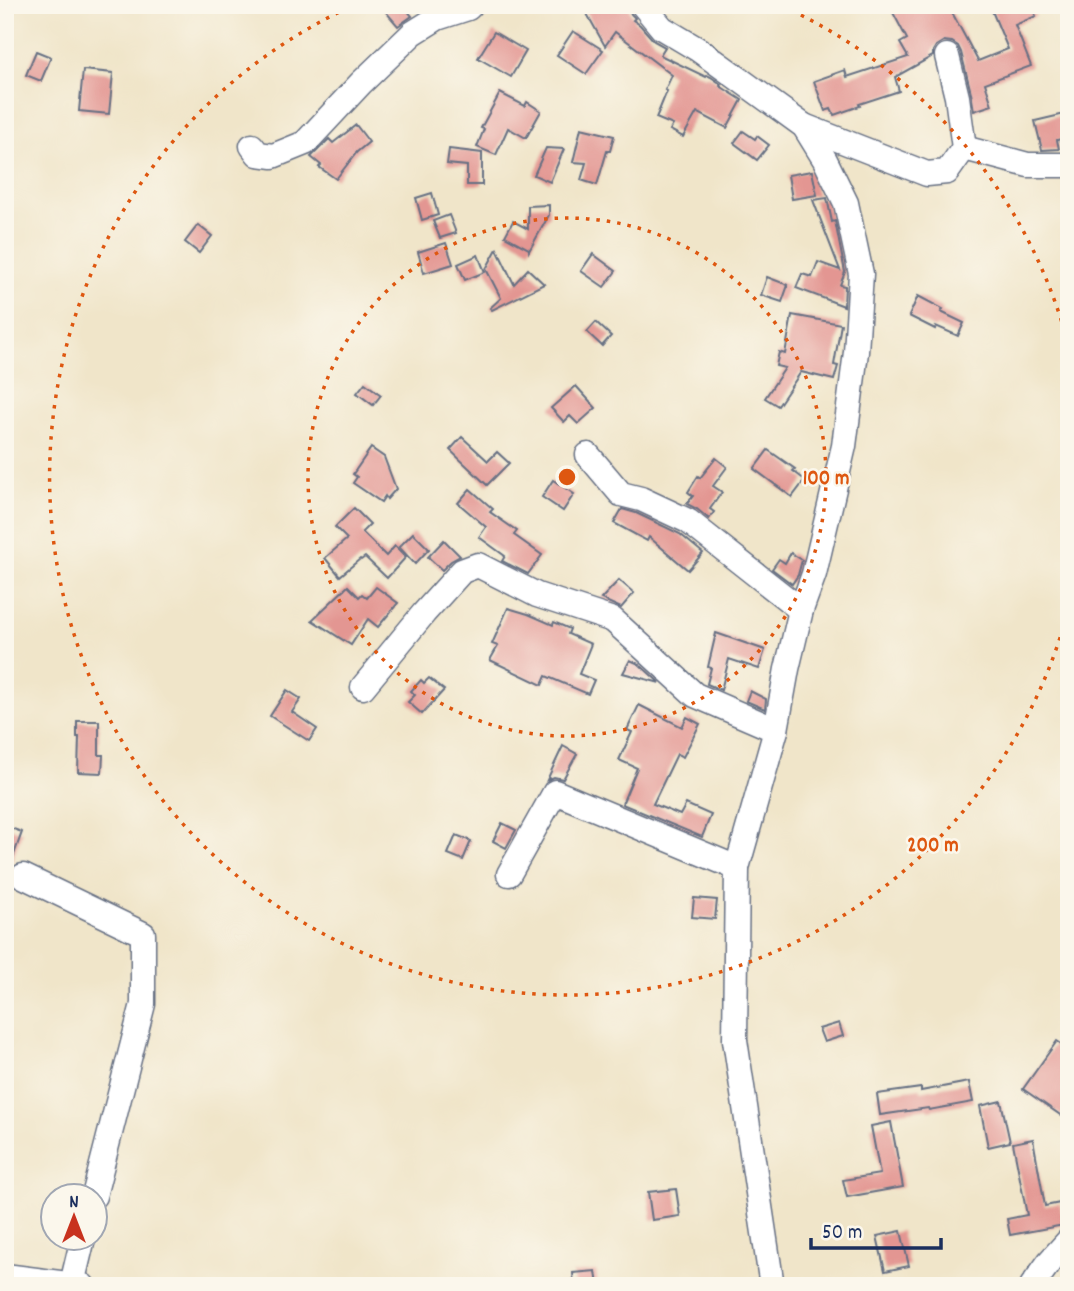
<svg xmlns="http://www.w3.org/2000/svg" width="1074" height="1291" font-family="Dekko,sans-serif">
  <rect width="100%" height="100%" fill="#fbf7ec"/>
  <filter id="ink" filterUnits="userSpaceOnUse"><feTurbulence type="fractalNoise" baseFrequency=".0143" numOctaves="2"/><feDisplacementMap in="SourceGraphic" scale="14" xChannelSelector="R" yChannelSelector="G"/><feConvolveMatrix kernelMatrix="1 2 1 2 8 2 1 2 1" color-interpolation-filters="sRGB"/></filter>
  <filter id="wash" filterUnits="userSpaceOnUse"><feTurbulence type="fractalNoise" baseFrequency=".00686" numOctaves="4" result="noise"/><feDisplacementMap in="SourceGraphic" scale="28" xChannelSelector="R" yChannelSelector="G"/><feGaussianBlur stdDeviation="1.57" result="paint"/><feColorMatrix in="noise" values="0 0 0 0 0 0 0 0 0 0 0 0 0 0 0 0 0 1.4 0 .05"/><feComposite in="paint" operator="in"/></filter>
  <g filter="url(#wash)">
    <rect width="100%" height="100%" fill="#f0e5c9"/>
    <g id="blocks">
      <g fill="#e39692">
        <path d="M380,5H403L412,16L398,26Z"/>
        <path d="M582,5H628L631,14L635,18L633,20L640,25L654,41L665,47L660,55L706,77L707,75L711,77L721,84L720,86L742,100L727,128L697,112L683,137L670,130L673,125L656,118L667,91L665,90L672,75L615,32L605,46Z"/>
        <path d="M889,5H948L978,61L1008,49L992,11L1006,5H1031L1036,16L1015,25L1031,66L985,83L992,105L974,111L971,93L961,52L958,46L952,42L944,41L936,46L933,51V56L895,77L899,91L859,104L860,106L834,115L831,109L825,111L814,81L845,70L847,77L908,57L900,43L907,39Z"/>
        <path d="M573,31L603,50L586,74L557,55Z"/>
        <path d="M494,32L526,51L511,77L478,58Z"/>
        <path d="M36,51L51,57L41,81L26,75Z"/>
        <path d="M83,70L113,73L109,114L79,111Z"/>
        <path d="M500,93L525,106L527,102L541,111L526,138L508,128L496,155L477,147L484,129L481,128Z"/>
        <path d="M1069,113V137L1057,140L1059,149L1042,150L1035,121Z"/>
        <path d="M356,125L369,142L357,152L336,179L319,167L321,165L311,157L329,139L333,143Z"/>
        <path d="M581,128L614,136L610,151H607L597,185L581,180L586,163L573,162Z"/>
        <path d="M743,131L755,139L757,136L769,145L757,160L734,143Z"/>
        <path d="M546,148L564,149L550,182L534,175Z"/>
        <path d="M449,149L482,153V185H467V166L447,164Z"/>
        <path d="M812,171L817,195L792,199L788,175Z"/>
        <path d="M432,193L438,215L422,220L416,198Z"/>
        <path d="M827,198L832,222L835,221L845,272L840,285L845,286L844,306L796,288L802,274L812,277L818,262L840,270L813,200Z"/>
        <path d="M549,205V215L529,251V249L505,236L513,221L528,229V206Z"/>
        <path d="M449,215L456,233L440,238L433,221Z"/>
        <path d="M198,225L212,236L199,253L185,242Z"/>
        <path d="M446,243L453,264L424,273L418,252Z"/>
        <path d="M497,249L514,284L528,269L544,284L492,310L490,308L501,298L486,269Z"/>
        <path d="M593,254L616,271L604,287L581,271Z"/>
        <path d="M478,255L485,272L465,280L458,264Z"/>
        <path d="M767,277L788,285L782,302L761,295Z"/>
        <path d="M918,296L943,309L941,312L964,323L958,336L936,326L935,329L909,316Z"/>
        <path d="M792,315L841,324L834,365L838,366L834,380L801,372L778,406L765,398L785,368L776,366L779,352L785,354Z"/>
        <path d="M596,322L611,336L602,346L587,332Z"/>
        <path d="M365,383L381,395L373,405L357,393Z"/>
        <path d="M576,386L596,408L578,424L570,416L564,422L551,408Z"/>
        <path d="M462,437L488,461L497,452L509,463L487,485L450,450Z"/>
        <path d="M371,448L384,457L396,489L387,499L385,496L381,502L353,483L357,477L353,474Z"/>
        <path d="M768,450L795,469L793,471L805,480L792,497L754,469Z"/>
        <path d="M716,458L727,467L713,486L722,492L710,509L714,512L709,519L697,509L687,504L693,496L688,492L698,476L700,478Z"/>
        <path d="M553,480L574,494L563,511L542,497Z"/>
        <path d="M470,489L493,509L490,512L517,531L514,535L542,555L528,574L502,561L505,556L479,537L486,527L458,503Z"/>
        <path d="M354,508L370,524L362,532L386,556L395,546L406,557L387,578L365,557L361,560L360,559L340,576L325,558L347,539L335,527Z"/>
        <path d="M622,509L636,513L680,534L703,553L688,570L649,537L647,541L614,523Z"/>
        <path d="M413,533L429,549L415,564L399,547Z"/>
        <path d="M444,540L460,556L451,561L442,570L428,557Z"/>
        <path d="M791,553L802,560L798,575L792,584L772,569L779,559L785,563Z"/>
        <path d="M619,580L634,593L621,608L601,599Z"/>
        <path d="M348,586L359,597L362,594L367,598L376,587L398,603L378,627L368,619L351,645L312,620Z"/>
        <path d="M508,608L528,614L553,625L554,622L570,629L568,634L591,644L579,674L594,680L588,694L546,676L542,685L490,660L498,646L492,644Z"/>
        <path d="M716,633L765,650L759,669L729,659L721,690L707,684L711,668L708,667Z"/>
        <path d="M630,660L639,664L660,683L623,673Z"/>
        <path d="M429,678L444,690L422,714L408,702L415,695L411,691L421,680L424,683Z"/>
        <path d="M287,690L301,699L292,712L317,729L309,741L270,716Z"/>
        <path d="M750,691L766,699L765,709L746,701Z"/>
        <path d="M639,705L682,727L687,717L700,724L683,757L677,754L653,804L680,815L686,804L711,815L702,837L622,804L637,768L619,760L632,732L627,730Z"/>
        <path d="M77,721H99V755H103L102,773L78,772L79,737H77Z"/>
        <path d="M563,746L577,754L563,779L554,777L547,780Z"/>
        <path d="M502,823L516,830L506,848L493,841Z"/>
        <path d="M5,826L22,832L7,874H5Z"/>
        <path d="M456,835L471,841L463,860L448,854Z"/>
        <path d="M694,898L717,900L715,919L692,917Z"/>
        <path d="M839,1023L843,1036L824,1042L819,1029Z"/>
        <path d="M1057,1041L1069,1049V1121L1023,1089Z"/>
        <path d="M969,1082L973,1102L929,1110L928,1108L880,1115L877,1094L921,1088V1091Z"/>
        <path d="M1001,1101L1010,1142L988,1147L980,1106Z"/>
        <path d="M891,1122L903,1187L847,1197L843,1180L880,1174L871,1126Z"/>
        <path d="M1033,1139L1045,1206L1060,1203L1064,1225L1010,1235L1007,1219L1027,1215L1013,1143Z"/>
        <path d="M676,1189L680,1216L652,1220L648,1192Z"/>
        <path d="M901,1231L909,1266L885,1271L877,1236Z"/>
        <path d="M596,1271L598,1286H574L573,1273Z"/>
      </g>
    </g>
  </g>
  <g filter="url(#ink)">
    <use href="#blocks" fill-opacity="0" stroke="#666f83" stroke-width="2"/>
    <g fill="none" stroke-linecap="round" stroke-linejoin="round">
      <defs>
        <g id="minor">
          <path d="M643,5L662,28L699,50L804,126L825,160L846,203L861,274L856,352L844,446L814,574L801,610L787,669L776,730L737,868L735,1040L772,1286"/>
          <path d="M804,126L927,174L947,172L964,148L957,97L947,56"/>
          <path d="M252,146L258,154L273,156L305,143L361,83L413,33L437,18L468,8L471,5"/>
          <path d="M964,148L1028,165H1069"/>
          <path d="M588,455L621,494L641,499L688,521L801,610"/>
          <path d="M363,687L424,613L462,571L478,565L537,595L613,620L695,695L776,730"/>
          <path d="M509,874L555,792L737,868"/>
          <path d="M23,876L143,934V1004L94,1196"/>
          <path d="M5,1276L83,1286"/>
          <path d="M72,1284L83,1238"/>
          <path d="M1032,1286L1050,1261L1069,1240"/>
        </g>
      </defs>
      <use href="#minor" stroke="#666f83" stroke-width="27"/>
      <use href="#minor" stroke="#fff" stroke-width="24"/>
    </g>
  </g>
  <g fill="none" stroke="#de5710" stroke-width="3.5" stroke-dasharray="3.5 7">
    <circle cx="567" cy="477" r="259"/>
    <path d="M1069 607A518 518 0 1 1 352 6M782 6A518 518 0 0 1 1069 347"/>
  </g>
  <circle cx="567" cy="477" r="10" fill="#de5710" stroke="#fbf7ec" stroke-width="3.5"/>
  <g font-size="21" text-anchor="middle" font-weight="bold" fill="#de5710" stroke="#fbf7ec" stroke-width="5" stroke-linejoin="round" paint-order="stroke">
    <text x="826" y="484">100 m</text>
    <text x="933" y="851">200 m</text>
  </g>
  <rect width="1074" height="1291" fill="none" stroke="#fbf7ec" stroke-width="28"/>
  <g transform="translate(74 1217)"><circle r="33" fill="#fbf7ec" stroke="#a1a7b3" stroke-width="2"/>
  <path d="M0-5L12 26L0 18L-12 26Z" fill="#c8321e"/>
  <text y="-10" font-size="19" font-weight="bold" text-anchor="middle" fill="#1b2f5e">N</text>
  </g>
  <path d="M811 1238v10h130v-10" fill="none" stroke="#1b2f5e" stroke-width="3.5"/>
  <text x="822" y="1238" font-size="21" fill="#1b2f5e" stroke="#fbf7ec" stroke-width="5" paint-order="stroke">50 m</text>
</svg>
